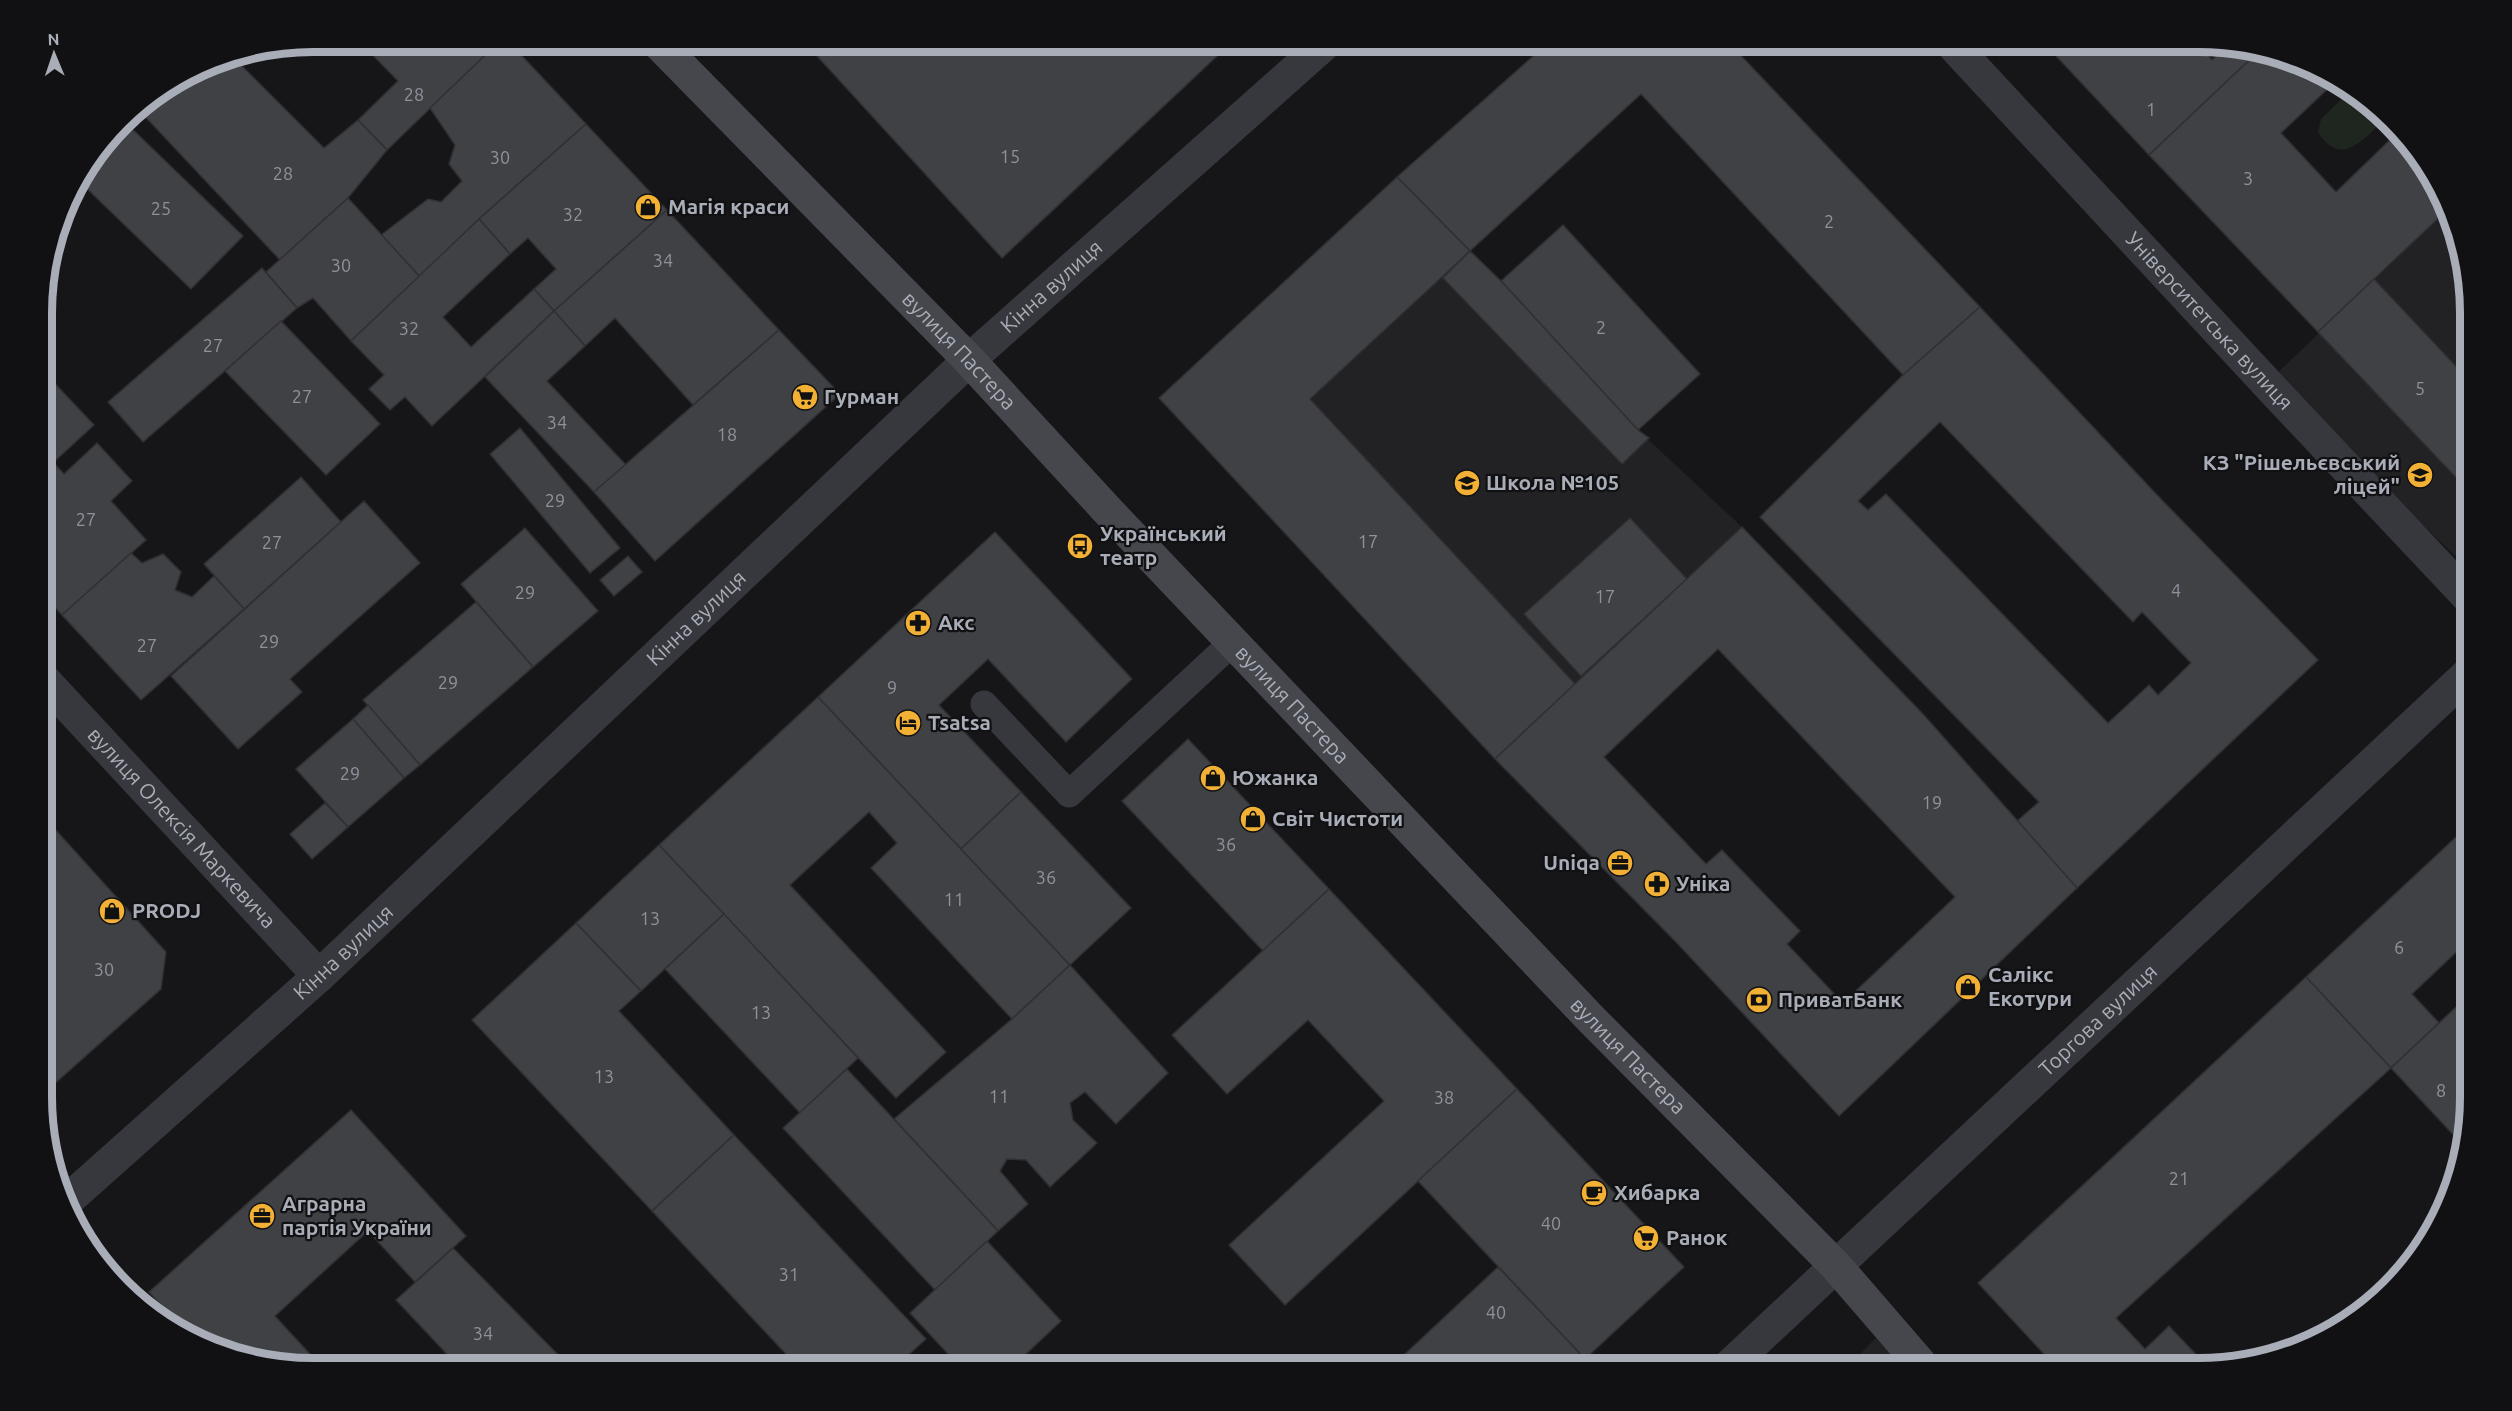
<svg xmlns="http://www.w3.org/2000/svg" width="2512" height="1411" font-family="Ubuntu,sans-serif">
  <rect width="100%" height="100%" fill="#161618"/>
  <g fill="#222225">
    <path d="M1397,177L1501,281L1638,430L1742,527L1495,759L1159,398Z"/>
    <path d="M2447,210L2456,227L2469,296V569L2270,380Z"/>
    <path d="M1876,1338L1905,1369H1845Z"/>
  </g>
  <path fill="#1e261f" d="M2349,92L2381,123C2361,142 2340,167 2318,132L2321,119Z"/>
  <g fill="#404145" stroke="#303034" stroke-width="1.5" fill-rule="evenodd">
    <path d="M360,42H499L387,150L358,120L398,81Z"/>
    <path d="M499,42H509L586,124L479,219L420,277L381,235L428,199L441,202L462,181L449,164L455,145L430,108Z"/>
    <path d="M805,42H834L818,57Z"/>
    <path d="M834,42H1232L1002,258L818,57Z"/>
    <path d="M1549,42H1728L1980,307L1903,375L1641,94L1470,251L1397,177Z"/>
    <path d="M2043,42H2196L2212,60L2227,46L2260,50L2149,155Z"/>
    <path d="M2260,50L2269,51L2336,81L2281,133L2336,192L2395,135L2424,163L2447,210L2318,332L2149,155Z"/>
    <path d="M234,58L324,148L358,120L387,150L348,198L280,260L137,108L210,63Z"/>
    <path d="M125,122L243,236L191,289L79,181Z"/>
    <path d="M586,124L667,210L554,311L534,289L556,269L528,238L510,254L479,219Z"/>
    <path d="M1397,177L1470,251L1310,399L1575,684L1495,759L1159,398Z"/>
    <path d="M348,198L420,277L351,341L313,298L297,308L266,272Z"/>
    <path d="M667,210L779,330L693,405L615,318L585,346L554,311Z"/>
    <path d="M479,219L510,254L443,317L471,347L534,289L554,311L432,426L405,397L390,410L369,389L384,375L351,341Z"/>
    <path d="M1563,225L1700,374L1638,430L1501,281Z"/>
    <path d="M1470,251L1501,281L1638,430L1649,438L1622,464L1443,278Z"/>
    <path d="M262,268L297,308L143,442L108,402Z"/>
    <path d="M2374,279L2465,376L2469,372V491L2318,332Z"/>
    <path d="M1980,307L2159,497L2318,660L2077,888L2016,822L2039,802L1760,517L1903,375ZM1940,422L2133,622L2142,612L2191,663L2158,695L2149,685L2108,723L1886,494L1868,510L1858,501Z"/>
    <path d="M554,311L585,346L547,381L626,465L594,492L485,377Z"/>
    <path d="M281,321L380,424L326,475L225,371Z"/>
    <path d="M779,330L840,394L655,561L594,492Z"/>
    <path d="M44,372L94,425L44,471Z"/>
    <path d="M520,428L620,548L590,573L490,454Z"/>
    <path d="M97,443L132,481L111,501L146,540L62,615L44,596V471L53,462L64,474Z"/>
    <path d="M301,477L341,522L244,609L204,564Z"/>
    <path d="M364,501L420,563L290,679L302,692L238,749L171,676Z"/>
    <path d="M1630,518L1687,579L1581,676L1524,614Z"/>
    <path d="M1742,527L1923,714L2077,888L1839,1116L1676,942L1495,759ZM1718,649L1955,897L1843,1003L1787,944L1800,931L1747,876L1722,850L1706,864L1604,757Z"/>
    <path d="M525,528L598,611L533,667L461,584Z"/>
    <path d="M995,532L1132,679L1066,742L988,659L939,705L1021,792L961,849L818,697Z"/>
    <path d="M131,553L142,563L163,554L181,572L175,590L192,597L214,576L244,609L141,700L62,615Z"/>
    <path d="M628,556L642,572L614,596L600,580Z"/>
    <path d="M476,602L533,667L420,765L363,700Z"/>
    <path d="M818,697L1070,965L1012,1019L871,868L897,843L869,812L790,885L946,1052L896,1098L659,845Z"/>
    <path d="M368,705L420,765L404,778L353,719Z"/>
    <path d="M353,719L404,778L348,827L296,769Z"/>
    <path d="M1188,739L1329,889L1263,951L1122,801Z"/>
    <path d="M1021,792L1131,908L1070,965L961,849Z"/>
    <path d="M325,803L348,827L312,859L290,834Z"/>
    <path d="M44,817L166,952L161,989L44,1093Z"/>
    <path d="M2469,825V943L2468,941L2412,994L2439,1023L2391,1068L2306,977Z"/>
    <path d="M659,845L724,914L641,991L576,923Z"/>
    <path d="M1329,889L1517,1089L1285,1305L1229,1245L1384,1101L1308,1020L1227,1094L1172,1035Z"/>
    <path d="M724,914L858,1058L800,1113L665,969Z"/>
    <path d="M576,923L641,991L619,1011L734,1135L652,1211L472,1020Z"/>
    <path d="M1070,965L1168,1073L1116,1124L1085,1092L1070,1103L1073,1120L1097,1143L1050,1187L1026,1160L1007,1159L1000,1171L1028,1204L998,1231L894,1119L1012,1019Z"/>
    <path d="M2306,977L2391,1068L2116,1318L2145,1349L2169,1326L2209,1368H2057L1978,1283Z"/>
    <path d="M2469,995V1115L2461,1143L2391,1068Z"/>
    <path d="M847,1069L998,1231L935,1290L783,1128Z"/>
    <path d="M1517,1089L1684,1267L1585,1359L1418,1181Z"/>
    <path d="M351,1110L466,1236L415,1282L368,1231L275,1316L319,1364L313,1369L244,1360L190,1338L149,1292Z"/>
    <path d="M734,1135L926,1339L893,1369H800L652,1211Z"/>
    <path d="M987,1241L1061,1321L1010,1369H962L910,1313Z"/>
    <path d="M453,1248L572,1369H461L396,1300Z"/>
    <path d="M1498,1267L1585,1359L1575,1369H1389Z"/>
  </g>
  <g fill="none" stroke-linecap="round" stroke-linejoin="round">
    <path stroke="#37383d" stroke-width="27" d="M984,704L1069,794L1232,643"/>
    <g stroke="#37383d" stroke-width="33">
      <path id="s1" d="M1950,42L2274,391L2469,598"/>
      <path id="s2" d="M44,680L319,976"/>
      <path id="s3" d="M69,1199L319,976L969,360L1327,42"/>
      <path id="s4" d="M1726,1369L2469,673"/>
    </g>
    <path stroke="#45474d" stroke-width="33" id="s5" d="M657,42L969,360L1108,511L1592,1020L1836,1266L1925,1369"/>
  </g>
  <defs>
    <symbol id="shop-disc" viewBox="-11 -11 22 22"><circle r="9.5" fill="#f2b134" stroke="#111113"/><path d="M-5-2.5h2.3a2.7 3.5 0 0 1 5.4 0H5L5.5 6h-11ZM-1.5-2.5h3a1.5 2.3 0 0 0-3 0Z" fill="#111"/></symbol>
    <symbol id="supermarket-disc" viewBox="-11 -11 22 22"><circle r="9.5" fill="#f2b134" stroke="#111113"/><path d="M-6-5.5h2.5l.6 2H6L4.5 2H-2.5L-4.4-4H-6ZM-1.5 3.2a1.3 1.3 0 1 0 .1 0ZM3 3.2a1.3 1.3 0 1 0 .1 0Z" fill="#111"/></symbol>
    <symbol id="school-disc" viewBox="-11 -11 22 22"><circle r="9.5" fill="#f2b134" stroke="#111113"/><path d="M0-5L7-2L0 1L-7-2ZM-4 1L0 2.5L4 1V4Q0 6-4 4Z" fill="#111"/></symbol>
    <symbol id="bus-disc" viewBox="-11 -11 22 22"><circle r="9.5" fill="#f2b134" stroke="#111113"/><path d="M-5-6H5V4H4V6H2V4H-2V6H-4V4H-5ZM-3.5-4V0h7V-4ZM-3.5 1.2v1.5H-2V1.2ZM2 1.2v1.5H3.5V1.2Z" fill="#111"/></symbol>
    <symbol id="pharmacy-disc" viewBox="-11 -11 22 22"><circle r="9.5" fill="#f2b134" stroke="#111113"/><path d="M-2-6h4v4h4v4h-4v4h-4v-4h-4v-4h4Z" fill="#111"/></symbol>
    <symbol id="hotel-disc" viewBox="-11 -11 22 22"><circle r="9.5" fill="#f2b134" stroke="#111113"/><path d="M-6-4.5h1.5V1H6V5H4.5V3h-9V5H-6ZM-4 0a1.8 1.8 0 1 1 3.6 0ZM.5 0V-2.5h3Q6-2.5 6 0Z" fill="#111"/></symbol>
    <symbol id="office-disc" viewBox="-11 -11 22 22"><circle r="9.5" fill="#f2b134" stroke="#111113"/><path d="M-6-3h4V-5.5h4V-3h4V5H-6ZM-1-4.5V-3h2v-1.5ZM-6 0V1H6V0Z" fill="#111"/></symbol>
    <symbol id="bank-disc" viewBox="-11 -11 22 22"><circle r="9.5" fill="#f2b134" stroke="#111113"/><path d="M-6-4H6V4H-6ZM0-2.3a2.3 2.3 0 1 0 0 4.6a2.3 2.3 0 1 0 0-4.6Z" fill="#111"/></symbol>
    <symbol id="cafe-disc" viewBox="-11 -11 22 22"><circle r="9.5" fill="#f2b134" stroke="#111113"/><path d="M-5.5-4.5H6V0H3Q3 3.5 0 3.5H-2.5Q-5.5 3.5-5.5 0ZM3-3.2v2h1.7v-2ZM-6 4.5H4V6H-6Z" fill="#111"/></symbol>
  </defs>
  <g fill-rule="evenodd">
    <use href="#shop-disc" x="633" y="192" width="30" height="30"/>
    <use href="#supermarket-disc" x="790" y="382" width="30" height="30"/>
    <use href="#school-disc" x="2405" y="460" width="30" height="30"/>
    <use href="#school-disc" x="1452" y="468" width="30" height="30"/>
    <use href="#bus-disc" x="1065" y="531" width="30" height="30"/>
    <use href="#pharmacy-disc" x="903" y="608" width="30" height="30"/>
    <use href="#hotel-disc" x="893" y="708" width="30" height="30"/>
    <use href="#shop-disc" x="1198" y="763" width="30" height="30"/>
    <use href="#shop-disc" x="1238" y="804" width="30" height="30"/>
    <use href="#office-disc" x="1605" y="848" width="30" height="30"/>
    <use href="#pharmacy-disc" x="1642" y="869" width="30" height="30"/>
    <use href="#shop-disc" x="97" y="896" width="30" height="30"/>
    <use href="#shop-disc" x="1953" y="972" width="30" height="30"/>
    <use href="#bank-disc" x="1744" y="985" width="30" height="30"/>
    <use href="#cafe-disc" x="1579" y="1178" width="30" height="30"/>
    <use href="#office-disc" x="247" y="1201" width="30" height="30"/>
    <use href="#supermarket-disc" x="1631" y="1223" width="30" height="30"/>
  </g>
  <g text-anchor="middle" stroke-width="4.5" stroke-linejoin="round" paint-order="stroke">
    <g font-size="18" fill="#8e929b">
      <text x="414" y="101">28</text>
      <text x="2151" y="116">1</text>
      <text x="1010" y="163">15</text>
      <text x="500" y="164">30</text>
      <text x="283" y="180">28</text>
      <text x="2248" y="185">3</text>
      <text x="161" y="215">25</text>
      <text x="573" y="221">32</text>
      <text x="1829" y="228">2</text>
      <text x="663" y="267">34</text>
      <text x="341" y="272">30</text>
      <text x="1601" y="334">2</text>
      <text x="409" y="335">32</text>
      <text x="213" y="352">27</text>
      <text x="2420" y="395">5</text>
      <text x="302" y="403">27</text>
      <text x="557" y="429">34</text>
      <text x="727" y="441">18</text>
      <text x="555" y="507">29</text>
      <text x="86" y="526">27</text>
      <text x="1368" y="548">17</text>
      <text x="272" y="549">27</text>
      <text x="2176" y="597">4</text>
      <text x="525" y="599">29</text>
      <text x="1605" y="603">17</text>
      <text x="269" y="648">29</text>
      <text x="147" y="652">27</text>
      <text x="448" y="689">29</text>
      <text x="892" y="694">9</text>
      <text x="350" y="780">29</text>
      <text x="1932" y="809">19</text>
      <text x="1226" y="851">36</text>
      <text x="1046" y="884">36</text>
      <text x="954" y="906">11</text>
      <text x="650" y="925">13</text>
      <text x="2399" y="954">6</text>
      <text x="104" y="976">30</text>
      <text x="761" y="1019">13</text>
      <text x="604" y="1083">13</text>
      <text x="2441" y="1097">8</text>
      <text x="999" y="1103">11</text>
      <text x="1444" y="1104">38</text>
      <text x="2179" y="1185">21</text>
      <text x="1551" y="1230">40</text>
      <text x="789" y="1281">31</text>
      <text x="1496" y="1319">40</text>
      <text x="483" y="1340">34</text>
    </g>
    <g font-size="21" font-weight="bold" fill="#a8adb8" stroke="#111113" text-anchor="start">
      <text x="668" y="214">Магія краси</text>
      <text x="824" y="404">Гурман</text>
      <text x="2400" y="470" text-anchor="end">КЗ "Рішельєвський<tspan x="2400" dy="24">ліцей"</tspan></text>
      <text x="1486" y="490">Школа №105</text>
      <text x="1100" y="541">Український<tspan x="1100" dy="24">театр</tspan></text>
      <text x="938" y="630">Акс</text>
      <text x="928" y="730">Tsatsa</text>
      <text x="1232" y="785">Южанка</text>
      <text x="1272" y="826">Світ Чистоти</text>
      <text x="1600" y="870" text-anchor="end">Uniqa</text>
      <text x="1676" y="891">Уніка</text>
      <text x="132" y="918">PRODJ</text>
      <text x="1988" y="982">Салікс<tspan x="1988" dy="24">Екотури</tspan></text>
      <text x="1778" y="1007">ПриватБанк</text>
      <text x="1614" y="1200">Хибарка</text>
      <text x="282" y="1211">Аграрна<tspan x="282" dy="24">партія України</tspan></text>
      <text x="1666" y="1245">Ранок</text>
    </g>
    <g font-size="21" fill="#a8adb8" stroke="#111113">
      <text dy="7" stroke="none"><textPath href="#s3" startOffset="1341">Кінна вулиця</textPath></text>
      <text dy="7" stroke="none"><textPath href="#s1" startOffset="381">Університетська вулиця</textPath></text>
      <text dy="7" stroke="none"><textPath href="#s5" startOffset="432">вулиця Пастера</textPath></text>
      <text dy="7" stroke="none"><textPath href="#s3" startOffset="855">Кінна вулиця</textPath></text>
      <text dy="7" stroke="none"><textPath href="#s5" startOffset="918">вулиця Пастера</textPath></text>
      <text dy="7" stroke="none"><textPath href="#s2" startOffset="202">вулиця Олексія Маркевича</textPath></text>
      <text dy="7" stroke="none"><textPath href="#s3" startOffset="369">Кінна вулиця</textPath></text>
      <text dy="7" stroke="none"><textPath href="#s4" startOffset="510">Торгова вулиця</textPath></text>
      <text dy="7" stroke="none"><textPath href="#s5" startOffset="1404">вулиця Пастера</textPath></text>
    </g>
  </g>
  <path d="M0 0H2512V1411H0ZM313 52H2199A261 261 0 0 1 2460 313V1097A261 261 0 0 1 2199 1358H313A261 261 0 0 1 52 1097V313A261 261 0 0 1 313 52Z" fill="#111113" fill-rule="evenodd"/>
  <path fill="none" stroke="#a8adb8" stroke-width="8" d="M313 52H2199A261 261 0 0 1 2460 313V1097A261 261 0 0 1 2199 1358H313A261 261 0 0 1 52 1097V313A261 261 0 0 1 313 52Z"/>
  <g transform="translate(54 54) rotate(358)" stroke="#111113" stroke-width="4.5" paint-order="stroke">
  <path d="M0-4.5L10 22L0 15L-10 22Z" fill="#a8adb8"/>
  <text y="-9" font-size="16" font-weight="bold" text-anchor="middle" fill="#a8adb8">N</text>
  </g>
</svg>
